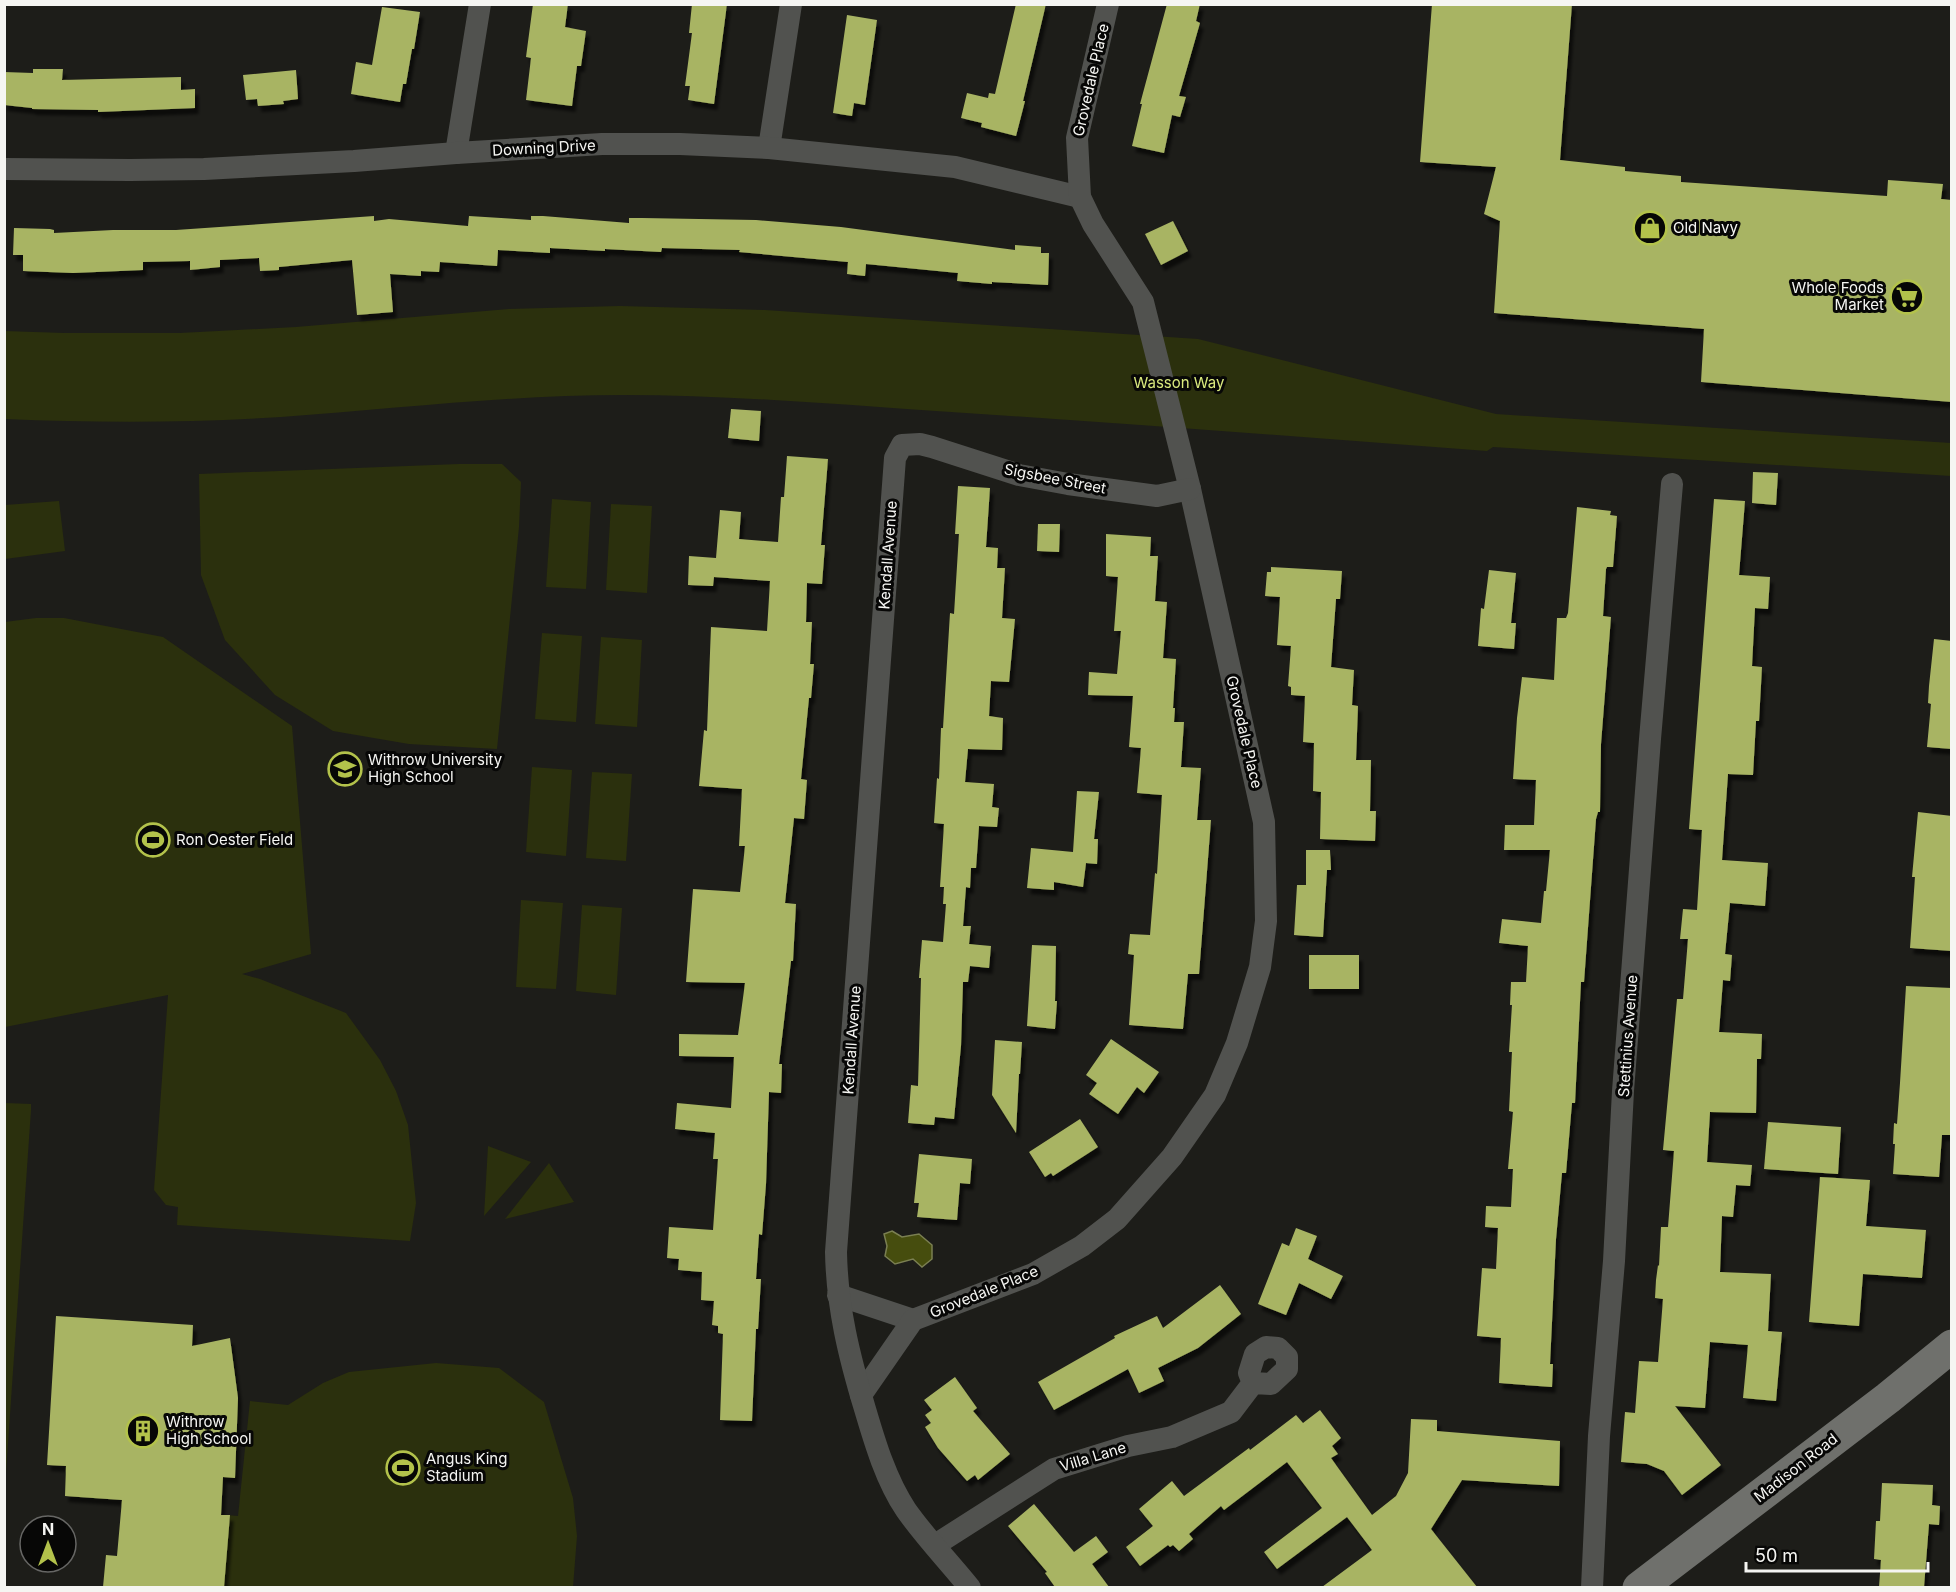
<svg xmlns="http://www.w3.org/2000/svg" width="1956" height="1592" font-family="Inter,sans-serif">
  <defs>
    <filter id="shadow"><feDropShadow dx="3.5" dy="6" stdDeviation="1.5" flood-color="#0009"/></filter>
  </defs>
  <rect width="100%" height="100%" fill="#1d1d19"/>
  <g fill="#2b300d">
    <path d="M620,306L765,310L1198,339L1496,414L1951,443V476L1493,447L1487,451C1304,437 1120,423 936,411C832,404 728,395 623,395C508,395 395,409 281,417C189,423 97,423 5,419L4,331L64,333H180L296,327L509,309Z"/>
    <path d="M459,464H502L521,482L519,527L497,749L409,744L333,731L275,695L225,640L201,575L199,474Z"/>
    <path d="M552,499L591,502L586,589L546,587Z"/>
    <path d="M59,501L65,551L5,559V505Z"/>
    <path d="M611,504L652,506L647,593L606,590Z"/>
    <path d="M36,618H64L163,637L292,726L311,954L242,974L260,979L346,1013L380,1060L396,1091L408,1125L416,1203L410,1241L177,1225L178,1207L166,1205L154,1190L168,995L5,1027V622Z"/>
    <path d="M542,633L582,636L576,722L535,719Z"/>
    <path d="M601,637L642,640L637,727L595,724Z"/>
    <path d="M532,767L572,770L566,856L526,852Z"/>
    <path d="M592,772L632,774L626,861L586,858Z"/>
    <path d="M521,900L563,903L556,989L516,987Z"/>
    <path d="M582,905L622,908L616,995L576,991Z"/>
    <path d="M5,1103L31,1104V1110L5,1487Z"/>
    <path d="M488,1146L531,1162L484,1216Z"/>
    <path d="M549,1163L574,1202L505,1219Z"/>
    <path d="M436,1363L499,1368L544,1402L573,1498L577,1536L573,1587L183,1588L189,1512L238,1516L250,1401L288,1405L323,1383L349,1372Z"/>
  </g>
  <path fill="#464d0e" stroke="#7a7f52" stroke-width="1.5" d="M892,1231L902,1237L919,1234L932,1245V1259L922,1267L913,1259L895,1264L885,1256L887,1246L884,1234Z"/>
  <g fill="#a8b464" filter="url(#shadow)">
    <path d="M533,4H568L565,27L586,31L581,66H577L572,106L526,100L531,58L526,57Z"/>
    <path d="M692,4H727L714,104L688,100L690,86H685L692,33H689Z"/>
    <path d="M1016,4H1046L1023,101H1025L1016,136L981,127L982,123L961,118L967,93L988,98L989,93L995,94Z"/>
    <path d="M1167,4H1200L1196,21L1200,23L1179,96L1186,97L1180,117L1172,115L1164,153L1132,146L1142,104H1140Z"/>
    <path d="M1432,4H1572L1560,160L1625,167V171L1681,176V182L1887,196L1888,180L1943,184L1941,199L1952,200V402L1701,382L1704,329L1494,313L1500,221L1484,214L1496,167L1420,162Z"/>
    <path d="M382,7L420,12L414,49H412L406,84H403L400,102L351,94L356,62L372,65Z"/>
    <path d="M847,15L877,20L865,105L854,103L852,116L833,113Z"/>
    <path d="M33,69H63L62,80L181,77V90L195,89V108L98,112V110L32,109V108L4,105V72L33,73Z"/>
    <path d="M296,70L298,99L283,101L284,104L258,106L257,99L246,100L243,75Z"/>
    <path d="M374,216V221L389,219L468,226L469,216L531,220V216H543L629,223V218H642L756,220L841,227L1015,250V245L1041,247V253H1049L1048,285L992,282V284L957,281L958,273L866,264L865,276L847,274L848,262L739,252L740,250L662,248L661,252L605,249V251L550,248V253L498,250L497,266L440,262L439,272L421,271V276L390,274L393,312L357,315L352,260L279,267V270L260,271L259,258L220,260V267L190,270V261L143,262V270L73,273L23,271V255H13L14,228L50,229L54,230V233L113,230H176Z"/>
    <path d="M1173,221L1188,251L1161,265L1145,234Z"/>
    <path d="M731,409L761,411L759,441L728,438Z"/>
    <path d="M787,456L828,459L821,545H825L822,584L807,583L806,622H812L810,664H814L811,698H809L801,779L807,780L804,819L794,818L785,903L796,904L793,961H791L779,1064H782L781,1093L769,1092L766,1184L762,1235L759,1234L756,1279H761L758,1329H756L752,1421L720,1420L723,1334L718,1333V1326L712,1325L714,1301L701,1300L702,1272L678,1270L679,1259L667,1258L669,1227L713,1230L718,1159H713L715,1133L675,1129L677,1103L731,1108L734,1057L679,1056V1034L738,1035L745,983L686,982L693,889L740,892L745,846H739L742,789L699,786L704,730L707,731L711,627L767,631L770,581L714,577L713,586L688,585L689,556L716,558L720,510L741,512L739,539L778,542L781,497H784Z"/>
    <path d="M1753,472L1778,473L1776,505L1752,503Z"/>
    <path d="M958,486L990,488L986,547L998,548L997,568H1005L1002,618L1015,619L1009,682L991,681L989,716L1003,718L1002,750L968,749L965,782L994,784L992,807L999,808L997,827L979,826L976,868H971L970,888L966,887L963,926H971L969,944L991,946L989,968L970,966L968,982H963L961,1046L954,1119L935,1117L934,1125L908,1123L911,1085L918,1086L921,978H919L922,940L943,942L946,904H943L944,887H940L944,824L934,823L937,778L939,779L941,728H943L950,613L954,614L959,534H955Z"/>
    <path d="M1714,499L1745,501L1739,575L1770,577L1768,609L1755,608L1752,666L1762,667L1759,721H1756L1753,775L1728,774L1722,860L1768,863L1765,906L1730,903L1725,954L1732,955L1730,981L1723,980L1719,1032L1762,1034L1761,1059H1757L1756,1113L1710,1112L1707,1162L1752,1165L1750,1186L1736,1185L1733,1217L1722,1216L1720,1272L1771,1274L1768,1331L1782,1332L1776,1401L1743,1398L1748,1345L1710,1342L1705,1408L1675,1406L1721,1465L1682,1495L1664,1471L1647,1464L1621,1462L1625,1412L1635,1413L1639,1361L1658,1362L1663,1299L1655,1298L1656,1280L1658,1265L1659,1266L1661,1227H1668L1674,1151L1663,1150L1677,999H1683L1688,939H1680L1683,909L1697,910L1702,830L1689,829Z"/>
    <path d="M1577,507L1611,511L1610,515L1617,516L1613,567H1607L1606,569L1603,616L1611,617L1601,744L1600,812H1598L1596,819L1584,982H1581L1575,1103H1572L1566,1173H1562L1556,1239L1550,1364H1553L1552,1387L1499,1383L1501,1338L1477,1336L1482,1268L1496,1269L1498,1228L1485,1227L1486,1206L1511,1207L1513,1169H1508L1513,1112L1509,1111L1512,1052H1509L1512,1005H1510L1511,982H1526L1528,946L1499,943L1502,919L1541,923L1544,891H1546L1550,850H1504L1505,825H1534L1536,780L1513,779L1517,718L1522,677L1554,680L1557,618H1566L1568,613Z"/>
    <path d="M1038,524H1060L1059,552L1037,551Z"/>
    <path d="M1106,534L1151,537L1150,556H1158L1155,601L1167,602L1163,658L1176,659L1173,708H1175L1174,722H1184L1181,767L1201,768L1197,820H1211L1199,974H1188L1183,1029L1129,1025L1134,955L1128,954L1130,934L1150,935L1155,873L1157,874L1162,795L1137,793L1141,748L1129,747L1133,696L1088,695L1089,672L1117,674L1121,631H1114L1118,577L1106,576Z"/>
    <path d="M1271,567L1342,571L1340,599H1336L1331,667L1354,670L1352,705L1358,706L1356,760H1371L1370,811H1376L1375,841L1320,839L1321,792L1313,791L1314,743L1303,742L1305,696L1291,695V687L1288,686L1291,646L1277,645L1280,597L1265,596L1267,572H1271Z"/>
    <path d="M1489,570L1516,573L1511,623H1516L1514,649L1478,646L1481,608L1484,609Z"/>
    <path d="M1934,639L1952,641V749L1927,747L1931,704L1928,703L1929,686Z"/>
    <path d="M1077,791L1099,792L1094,839H1098L1097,864L1086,863L1083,887L1054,882V890L1027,888L1031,848L1073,852Z"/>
    <path d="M1918,812L1952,816V951L1910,948L1915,877H1912Z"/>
    <path d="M1306,850H1330L1331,870H1327L1323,937L1294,935L1297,885H1306Z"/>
    <path d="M1032,945L1056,946L1055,1001H1057L1055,1029L1027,1026Z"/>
    <rect x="1309" y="955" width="50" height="34"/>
    <path d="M1906,986L1952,988V1135H1942L1939,1177L1893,1174L1895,1144H1893L1894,1123L1897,1124L1900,1083Z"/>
    <path d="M1111,1039L1159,1072L1144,1093L1137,1087L1118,1114L1089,1094L1097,1083L1086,1075Z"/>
    <path d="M995,1040L1022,1042L1020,1074H1019L1016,1133L992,1095Z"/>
    <path d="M1080,1119L1098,1147L1053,1176L1051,1173L1045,1177L1029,1152Z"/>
    <path d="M1768,1122L1841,1127L1838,1174L1764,1169Z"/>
    <path d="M919,1154L972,1159L970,1184L960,1183L957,1220L917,1217L919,1203H914Z"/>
    <path d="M1820,1177L1870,1180L1866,1226L1926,1230L1922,1278L1863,1274L1859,1326L1809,1322Z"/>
    <path d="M1296,1228L1317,1236L1308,1259L1343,1276L1331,1299L1299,1283L1286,1315L1258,1304L1282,1243L1289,1246Z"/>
    <path d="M1220,1285L1241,1314L1198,1348L1158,1368L1164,1381L1139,1393L1128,1369L1054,1410L1038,1382L1115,1338L1114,1336L1157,1316L1163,1328Z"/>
    <path d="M56,1316L193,1325L192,1346L230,1338L238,1398L235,1478L223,1477L221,1515H230L224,1587H103L106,1555L117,1556L122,1500L65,1496L66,1466L47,1465Z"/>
    <path d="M955,1377L977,1408L973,1411L1010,1454L978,1480L975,1475L967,1481L938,1448L925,1427L931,1423L925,1415L932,1410L924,1400Z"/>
    <path d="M1320,1410L1341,1438L1332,1446L1338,1454L1331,1458L1372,1515L1396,1496L1408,1473L1411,1419L1437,1420V1431L1560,1441L1559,1486L1462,1480L1431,1529L1477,1587H1322L1372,1550L1347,1517L1277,1569L1264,1552L1322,1508L1287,1462L1224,1510L1221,1506L1189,1534L1193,1539L1179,1551L1173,1545L1170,1547L1168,1545L1140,1566L1126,1547L1153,1526L1139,1509L1172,1481L1184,1496L1249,1448L1250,1450L1296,1415L1303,1423Z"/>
    <path d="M1882,1483L1933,1485L1932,1505L1940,1506L1939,1525L1929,1524L1924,1587H1879L1881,1560L1874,1559L1876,1521H1880Z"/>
    <path d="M1034,1504L1074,1552L1096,1536L1108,1552L1092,1564L1109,1587H1055L1045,1573L1047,1572L1008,1526Z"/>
  </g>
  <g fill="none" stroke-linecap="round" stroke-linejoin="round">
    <g stroke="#51524f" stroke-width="22">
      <path d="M769,148L791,4"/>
      <path d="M456,153L480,4"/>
      <path d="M4,169L130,170L204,169L354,161L456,153L602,144H680L769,148L955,167L1080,197"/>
      <path d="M838,1295L913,1320"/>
      <path d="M861,1395L913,1320L1033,1274L1082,1246L1117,1219L1172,1157L1215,1095L1237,1043L1260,967L1266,921L1264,822L1190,489L1143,302L1093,224L1080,197L1077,138L1108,4"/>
      <path d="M935,1545L1054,1469L1128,1446L1172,1437L1231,1412L1253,1383L1271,1384L1287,1369V1357L1278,1348L1266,1347L1255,1354L1249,1373L1253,1383"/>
      <path d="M970,1588C949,1562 925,1537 906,1510C886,1480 875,1443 865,1409C849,1356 837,1307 836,1252L895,458L902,445L920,444L932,447L1019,475L1068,484L1157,496L1190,489"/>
      <path d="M1592,1588L1599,1436L1614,1261L1623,1091L1650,739L1672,484"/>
    </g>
    <path stroke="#6f706c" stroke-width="33" d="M1639,1588L1888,1398L1952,1346"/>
  </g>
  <defs>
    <symbol id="shop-ring" viewBox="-11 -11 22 22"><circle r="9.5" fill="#070706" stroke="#b3c24b" stroke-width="1.5"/><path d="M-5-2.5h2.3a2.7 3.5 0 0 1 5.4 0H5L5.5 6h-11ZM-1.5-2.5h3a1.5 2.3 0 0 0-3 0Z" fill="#b3c24b"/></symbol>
    <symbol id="supermarket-ring" viewBox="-11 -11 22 22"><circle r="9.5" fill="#070706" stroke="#b3c24b" stroke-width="1.5"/><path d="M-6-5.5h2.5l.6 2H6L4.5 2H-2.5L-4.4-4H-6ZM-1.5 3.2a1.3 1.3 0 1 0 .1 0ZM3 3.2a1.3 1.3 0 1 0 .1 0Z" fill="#b3c24b"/></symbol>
    <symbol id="school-ring" viewBox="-11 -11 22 22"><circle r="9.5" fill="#070706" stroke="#b3c24b" stroke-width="1.5"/><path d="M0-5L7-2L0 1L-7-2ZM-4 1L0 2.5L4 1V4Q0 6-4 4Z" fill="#b3c24b"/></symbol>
    <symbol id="stadium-ring" viewBox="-11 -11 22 22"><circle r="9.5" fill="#070706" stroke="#b3c24b" stroke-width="1.5"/><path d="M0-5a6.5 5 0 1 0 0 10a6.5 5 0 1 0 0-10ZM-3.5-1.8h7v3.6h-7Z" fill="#b3c24b"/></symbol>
    <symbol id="building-ring" viewBox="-11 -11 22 22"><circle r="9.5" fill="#070706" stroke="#b3c24b" stroke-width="1.5"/><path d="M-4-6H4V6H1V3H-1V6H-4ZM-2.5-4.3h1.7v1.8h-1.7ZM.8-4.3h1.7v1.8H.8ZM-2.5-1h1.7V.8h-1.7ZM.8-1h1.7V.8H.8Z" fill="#b3c24b"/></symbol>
  </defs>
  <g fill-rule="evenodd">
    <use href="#shop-ring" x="1631" y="209" width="38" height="38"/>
    <use href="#supermarket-ring" x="1888" y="278" width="38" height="38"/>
    <use href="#school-ring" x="326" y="750" width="38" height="38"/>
    <use href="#stadium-ring" x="134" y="821" width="38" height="38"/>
    <use href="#building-ring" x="124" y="1412" width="38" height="38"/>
    <use href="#stadium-ring" x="384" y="1449" width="38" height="38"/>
  </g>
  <g text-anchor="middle" stroke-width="6" stroke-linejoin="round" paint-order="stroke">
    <g font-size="15" fill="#f5f5f2" stroke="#070706">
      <text transform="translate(1091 80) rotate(-77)" y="5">Grovedale Place</text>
      <text transform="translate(544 148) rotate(-3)" y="5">Downing Drive</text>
      <text transform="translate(1055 479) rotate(11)" y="5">Sigsbee Street</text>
      <text transform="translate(888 555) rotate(-86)" y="5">Kendall Avenue</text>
      <text transform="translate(1244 732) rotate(77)" y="5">Grovedale Place</text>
      <text transform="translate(1628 1036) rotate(-86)" y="5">Stettinius Avenue</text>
      <text transform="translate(852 1040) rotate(-86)" y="5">Kendall Avenue</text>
      <text transform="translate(984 1292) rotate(-22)" y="5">Grovedale Place</text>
      <text transform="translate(1093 1457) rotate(-17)" y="5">Villa Lane</text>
      <text transform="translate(1796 1468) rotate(-38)" y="5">Madison Road</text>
    </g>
    <g font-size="15" fill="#f5f5f2" stroke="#070706" text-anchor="start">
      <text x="1673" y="233">Old Navy</text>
      <text x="1884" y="293" text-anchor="end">Whole Foods<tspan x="1884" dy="17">Market</tspan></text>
      <text x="368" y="765">Withrow University<tspan x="368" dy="17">High School</tspan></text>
      <text x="176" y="845">Ron Oester Field</text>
      <text x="166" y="1427">Withrow<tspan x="166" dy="17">High School</tspan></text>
      <text x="426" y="1464">Angus King<tspan x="426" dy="17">Stadium</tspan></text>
    </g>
    <g font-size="15" fill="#dbeb7e" stroke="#070706">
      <text x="1179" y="388">Wasson Way</text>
    </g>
  </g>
  <rect width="1956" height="1592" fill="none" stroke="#f5f5f2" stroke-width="12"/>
  <g transform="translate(48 1544)"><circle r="28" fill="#070706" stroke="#666664" stroke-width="1.5"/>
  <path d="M0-4.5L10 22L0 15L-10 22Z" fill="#b3c24b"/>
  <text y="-9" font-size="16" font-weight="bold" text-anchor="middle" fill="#f5f5f2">N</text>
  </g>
  <path d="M1746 1562v9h182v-9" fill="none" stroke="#f5f5f2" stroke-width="3"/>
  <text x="1755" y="1562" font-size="18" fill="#f5f5f2" stroke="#070706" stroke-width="4.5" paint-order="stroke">50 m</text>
</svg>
